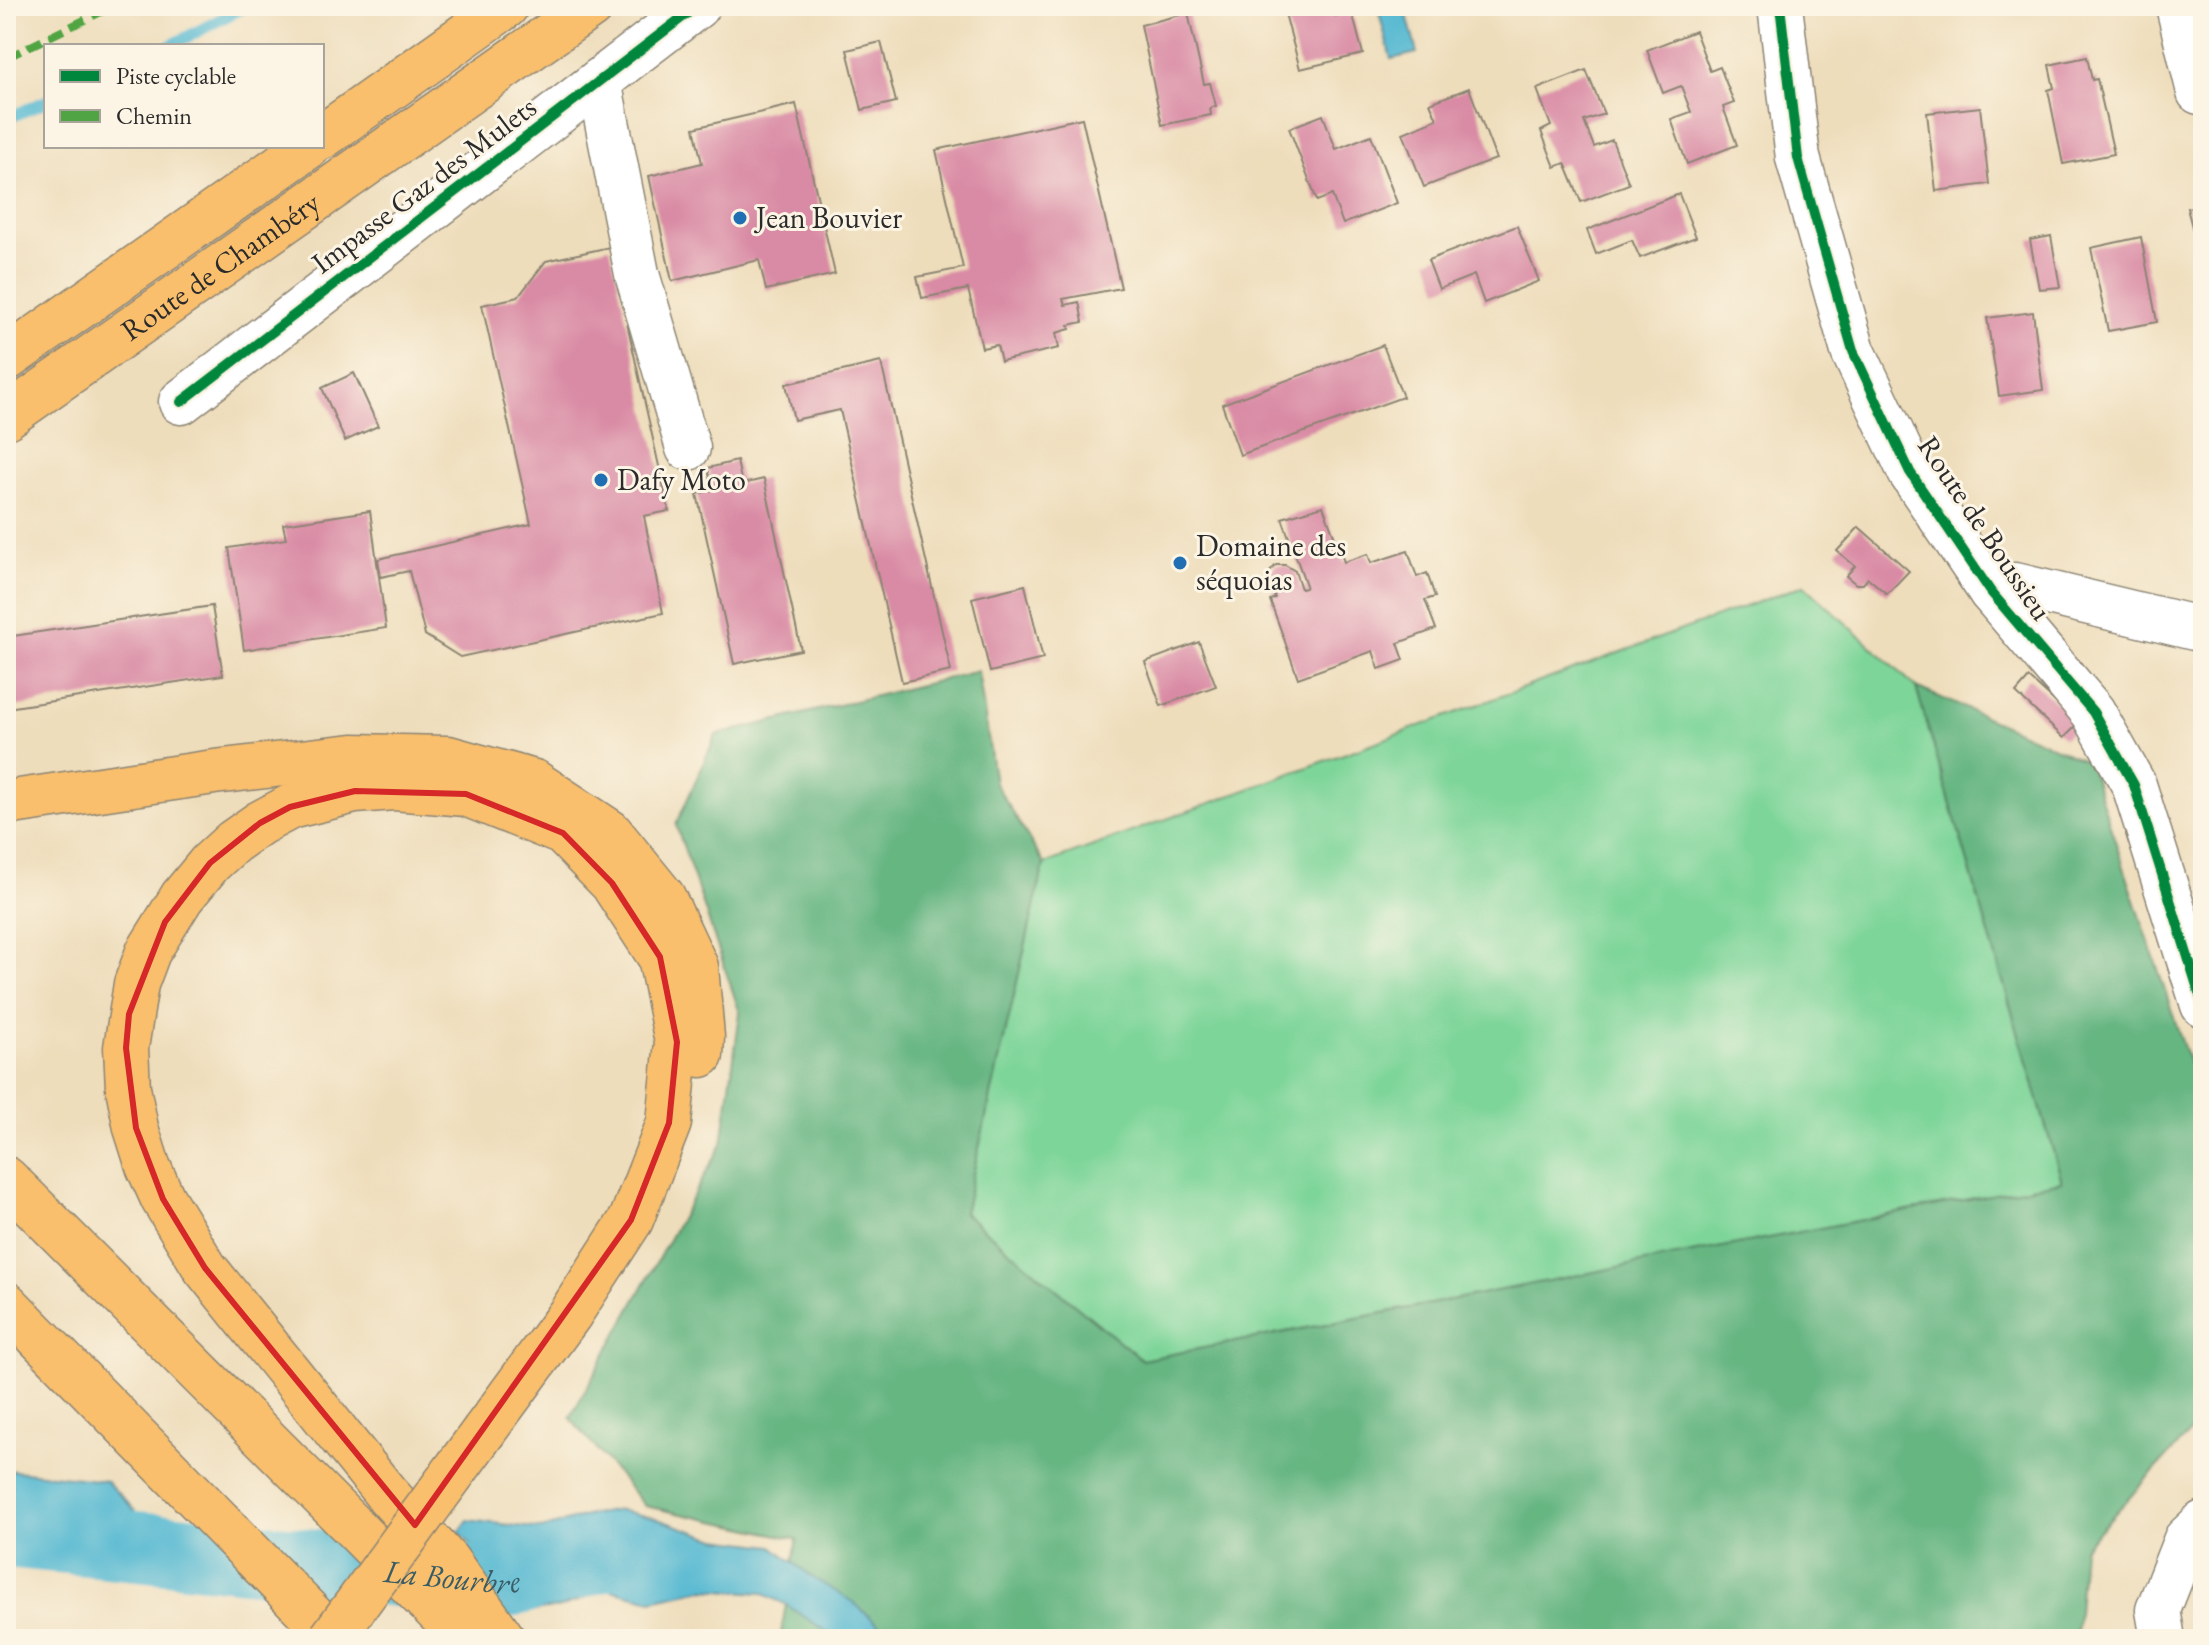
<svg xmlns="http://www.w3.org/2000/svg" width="2209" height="1645" font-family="'EB Garamond',serif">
  <rect width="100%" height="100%" fill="#fcf5e5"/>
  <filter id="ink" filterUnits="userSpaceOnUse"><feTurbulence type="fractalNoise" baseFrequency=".0125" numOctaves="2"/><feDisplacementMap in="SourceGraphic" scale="16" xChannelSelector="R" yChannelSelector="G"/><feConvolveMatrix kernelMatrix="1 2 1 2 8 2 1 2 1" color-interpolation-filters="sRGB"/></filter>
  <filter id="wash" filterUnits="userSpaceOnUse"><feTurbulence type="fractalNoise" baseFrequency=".006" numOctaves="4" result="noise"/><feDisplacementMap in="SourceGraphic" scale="32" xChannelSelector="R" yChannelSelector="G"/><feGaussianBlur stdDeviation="1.8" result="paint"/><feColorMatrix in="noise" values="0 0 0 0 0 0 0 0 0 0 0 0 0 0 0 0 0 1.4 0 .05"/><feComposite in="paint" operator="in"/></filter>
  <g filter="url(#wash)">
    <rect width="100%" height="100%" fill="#edb"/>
    <path fill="#7ed59a" stroke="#548062" stroke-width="2" d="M1804,585L1916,687L2062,1181L1142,1360L964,1213L1044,864Z"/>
    <path fill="#66b682" stroke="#487056" stroke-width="2" d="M978,671L995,783L1044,864L964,1213L1142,1360L2062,1181L1916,687L2089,762L2203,1105V1418L2083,1548L2076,1639H780L797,1539L645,1506L570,1418L722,1144L740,1013L676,825L716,735Z"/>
    <g fill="#52b8d1" stroke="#3e727e" stroke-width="2">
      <path d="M1382,6L1405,7L1417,53L1391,59L1379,12Z"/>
      <path d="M6,1470L106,1481L195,1572V1574L6,1554Z"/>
      <path d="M619,1510L654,1518L717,1539L772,1546L815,1579L853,1602L895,1639H838L785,1604L762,1593L703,1589L652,1600L606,1589L562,1607L534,1611L459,1532L468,1520L542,1529L589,1515Z"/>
    </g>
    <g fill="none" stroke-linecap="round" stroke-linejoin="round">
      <g stroke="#52b8d1" stroke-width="12">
        <path d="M170,46L246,6"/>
        <path d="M6,119L46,101"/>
      </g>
      <path stroke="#52b8d1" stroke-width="70" id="s1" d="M6,1533L507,1583L599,1558"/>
    </g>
    <g id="blocks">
      <g fill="#d98aa4">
        <path d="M1283,6H1333L1336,16L1352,12L1363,54L1300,69Z"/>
        <path d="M1188,13L1204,84L1210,83L1216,106L1210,108L1211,115L1162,125L1141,25Z"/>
        <path d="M1695,31L1710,71L1720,67L1734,103L1723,107L1737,145L1687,164L1671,119L1691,112L1681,86L1663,93L1647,50Z"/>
        <path d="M881,42L896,102L862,110L847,50Z"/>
        <path d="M2087,57L2092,80L2097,79L2114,154L2063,164L2048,90L2054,88L2049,65Z"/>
        <path d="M1586,70L1604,114L1584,121L1594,147L1612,140L1629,184L1581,202L1565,163L1555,167L1541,131L1551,126L1537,89Z"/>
        <path d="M1469,88L1496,159L1424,187L1403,133L1437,119L1430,103Z"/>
        <path d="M796,104L835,274L766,290L759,260L672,281L649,176L702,163L694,128Z"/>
        <path d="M1980,107L1989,184L1936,191L1927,113Z"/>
        <path d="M1323,115L1336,149L1371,135L1397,203L1343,224L1332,195L1317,201L1289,128Z"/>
        <path d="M1082,118L1121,288L1063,299L1065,305L1079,302L1083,322L1069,325L1070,329L1056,333L1059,348L1001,361L997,345L982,348L968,289L922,298L917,277L963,268L936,150Z"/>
        <path d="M1679,194L1696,237L1640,258L1632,240L1596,254L1587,230Z"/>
        <path d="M2203,205V257H2200L2187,208Z"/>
        <path d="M1517,226L1539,281L1484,303L1474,275L1439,289L1428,260Z"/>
        <path d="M2051,236L2060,287L2039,289L2030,240Z"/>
        <path d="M2141,237L2157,322L2108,331L2091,248Z"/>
        <path d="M610,247L669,511L644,516L663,613L460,657L425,635L409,571L381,577L378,559L531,524L482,305L518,297L546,261Z"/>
        <path d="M2033,312L2043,390L1999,396L1987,318Z"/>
        <path d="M1383,345L1403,397L1240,455L1222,404Z"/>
        <path d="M881,362L951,671L902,682L840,410L794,420L786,384Z"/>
        <path d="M354,373L378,426L345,441L322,388Z"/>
        <path d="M737,461L742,484L764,479L801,650L734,664L697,494L712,490L708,468Z"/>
        <path d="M1323,506L1344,562L1368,554L1371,563L1408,551L1417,577L1427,573L1435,597L1425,600L1436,629L1398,643L1404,660L1379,669L1373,651L1298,678L1270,600L1275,598L1268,574L1276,565H1285L1295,571L1301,589L1305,588L1306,585L1282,518Z"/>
        <path d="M370,511L386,628L244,650L229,548L286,539L283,524Z"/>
        <path d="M1859,527L1909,571L1887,594L1868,578L1863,584H1856L1846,576L1855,566L1837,551Z"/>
        <path d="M1025,585L1043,659L990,672L972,598Z"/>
        <path d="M212,606L223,675L7,708L6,637Z"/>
        <path d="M1199,642L1216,686L1161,706L1145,662Z"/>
        <path d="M2029,678L2074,719L2077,725L2064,738L2016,693Z"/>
        <path d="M2203,1587V1623H2202L2193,1589Z"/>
      </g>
    </g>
  </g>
  <g filter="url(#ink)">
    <use href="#blocks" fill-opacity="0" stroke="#8c8473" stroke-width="2"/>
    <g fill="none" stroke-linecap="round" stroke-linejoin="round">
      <defs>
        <g id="minor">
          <path d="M1780,6L1798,158L1853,351L1910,472L1991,592L2093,712L2134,785L2203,1005"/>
          <path d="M2178,6L2199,92"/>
          <path d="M599,81L637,274L688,448"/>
          <path d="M181,402L697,6"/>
          <path d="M1991,592L2015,585L2203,630"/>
          <path d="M2163,1639L2158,1610L2186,1539L2203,1523"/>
        </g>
        <g id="major">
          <path d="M322,137L506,6"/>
          <path d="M6,359L309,146"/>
          <path id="s2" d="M6,417L591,6"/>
        </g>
        <g id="highway">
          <path d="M6,803L214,772L353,756L448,758L534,782L610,832L663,897L696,967L702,1037L701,1055"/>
          <path d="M6,1179L465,1639"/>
          <path d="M6,1304L335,1639"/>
          <path d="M484,1431L570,1314L631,1220L669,1123L677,1042L660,957L612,883L563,833L466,794L394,788L355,791L290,807L260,823L233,842L210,863L182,897L148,952L136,984L126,1048L128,1088L136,1128L148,1166L163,1199L205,1268L385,1492L448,1562L503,1639"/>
        </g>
      </defs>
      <use href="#minor" stroke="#8c8473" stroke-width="47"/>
      <use href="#major" stroke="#8c8473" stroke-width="47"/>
      <use href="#highway" stroke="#8c8473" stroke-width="47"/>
      <use href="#minor" stroke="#fff" stroke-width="44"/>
      <use href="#major" stroke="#f9bf6d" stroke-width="44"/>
      <use href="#highway" stroke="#f9bf6d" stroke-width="44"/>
      <defs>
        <path id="highway-bridge" d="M331,1639L484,1431"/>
      </defs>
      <use href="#highway-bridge" stroke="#8c8473" stroke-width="47" stroke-linecap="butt"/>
      <use href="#highway-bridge" stroke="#f9bf6d" stroke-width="44"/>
      <path stroke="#51a443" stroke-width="8" stroke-dasharray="16 8" stroke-linecap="butt" d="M6,58L113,6"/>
      <defs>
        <g id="cycleway">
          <path d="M1780,6L1798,158L1853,351L1910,472L1991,592L2093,712L2134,785L2203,1005"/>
          <path d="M181,402L697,6"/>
        </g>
      </defs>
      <use href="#cycleway" stroke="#fcf5e5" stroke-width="15"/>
      <use href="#cycleway" stroke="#00873e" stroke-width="10"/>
    </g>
  </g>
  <path fill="none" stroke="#d62828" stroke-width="6" stroke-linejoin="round" d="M355,791L466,794L563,833L612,883L660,957L677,1042L669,1123L631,1220L415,1525L205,1268L163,1199L136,1128L126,1048L129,1014L165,922L210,863L260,823L290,807Z"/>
  <g fill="#1f6fb2" stroke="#fcf5e5" stroke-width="3">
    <circle cx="740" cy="218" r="8"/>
    <circle cx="601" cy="480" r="8"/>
    <circle cx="1180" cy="563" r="8"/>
  </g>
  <g text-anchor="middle" stroke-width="6" stroke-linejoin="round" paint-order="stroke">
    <g font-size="30" fill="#2b2b2b" stroke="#fcf5e5">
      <text transform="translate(424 185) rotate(-37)" y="10">Impasse Gaz des Mulets</text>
      <text dy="10" stroke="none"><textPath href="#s2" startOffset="262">Route de Chambéry</textPath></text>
      <text transform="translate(1985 528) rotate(56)" y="10">Route de Boussieu</text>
    </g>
    <g font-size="30" fill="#2b2b2b" stroke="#fcf5e5" text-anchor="start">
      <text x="756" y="228">Jean Bouvier</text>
      <text x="617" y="490">Dafy Moto</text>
      <text x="1196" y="556">Domaine des<tspan x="1196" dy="34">séquoias</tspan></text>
    </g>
    <g font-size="32" font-style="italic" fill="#395c65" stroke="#fcf5e5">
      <text dy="11" stroke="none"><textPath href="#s1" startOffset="448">La Bourbre</textPath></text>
    </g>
  </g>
  <rect width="2209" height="1645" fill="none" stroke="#fcf5e5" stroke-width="32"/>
  <rect x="44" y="44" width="280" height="104" fill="#fcf5e5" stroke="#a8a49b" stroke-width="2"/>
  <rect x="60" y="70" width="40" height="12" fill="#00873e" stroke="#a8a49b" stroke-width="2"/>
  <text x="116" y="84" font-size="24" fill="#2b2b2b">Piste cyclable</text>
  <rect x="60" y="110" width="40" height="12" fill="#51a443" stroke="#a8a49b" stroke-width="2"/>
  <text x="116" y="124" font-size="24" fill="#2b2b2b">Chemin</text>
</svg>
